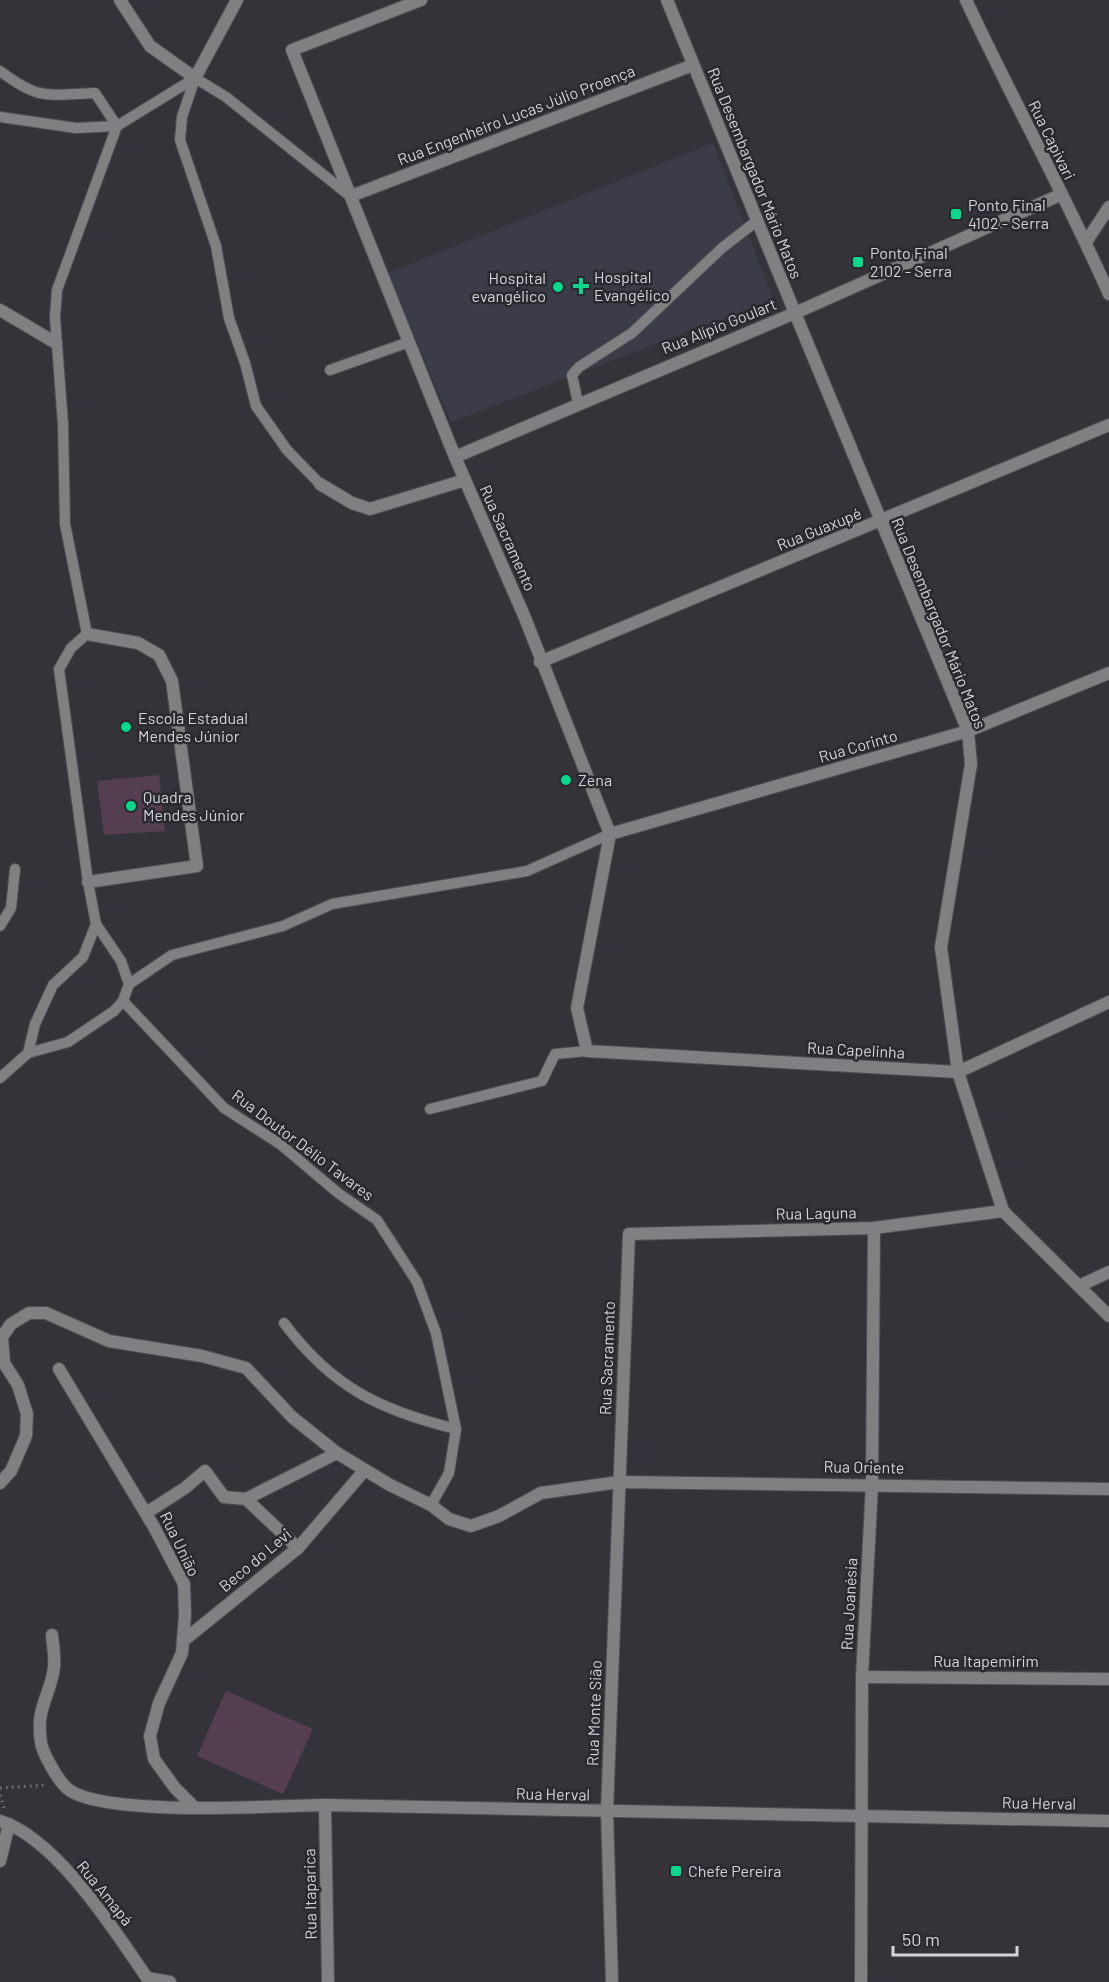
<svg xmlns="http://www.w3.org/2000/svg" width="1109" height="1982" font-family="Barlow,sans-serif">
  <rect width="100%" height="100%" fill="#333339"/>
  <path fill="#3c3c48" d="M713,143L773,299L451,422L388,273Z"/>
  <g fill="#553e4f">
    <path d="M159,775L165,831L104,835L97,781Z"/>
    <path d="M226,1691L313,1729L283,1794L197,1756Z"/>
  </g>
  <g fill="none" stroke-linecap="round" stroke-linejoin="round">
    <defs>
      <g id="service">
        <path d="M0,71C40,101 47,95 95,93L117,126L57,290L55,318L63,424L65,524L87,634L71,648L59,669L88,882L96,924L121,961L129,984L123,1001L114,1011L68,1042L28,1053L0,1078"/>
        <path d="M195,78L182,117L180,140L216,246L229,318L245,363L256,406L287,450L320,484"/>
        <path d="M0,117L76,128L117,126L195,78L226,97L350,196"/>
        <path d="M330,370L409,342"/>
        <path d="M578,403L572,375L579,367L632,333L722,248L758,220"/>
        <path d="M0,926L11,908L15,869"/>
        <path d="M129,984L172,955L283,926L332,904L527,871L610,834"/>
        <path d="M123,1001L224,1108L280,1144L338,1193L377,1220L417,1282L436,1333L456,1429L449,1473L431,1505"/>
        <path d="M28,1053L35,1024L53,985L83,957L96,924"/>
        <path d="M430,1109L542,1081L555,1054L587,1051"/>
        <path d="M284,1323C332,1387 379,1410 456,1429"/>
      </g>
      <g id="minor">
        <path d="M120,0L150,46L195,78L237,0"/>
        <path d="M421,0L292,50L455,457L525,618L610,834L577,1008L587,1051L958,1072L1109,1002"/>
        <path d="M351,196L693,65"/>
        <path d="M0,310L56,343"/>
        <path d="M455,457L795,313L667,0"/>
        <path d="M320,484L352,503L370,509L465,480"/>
        <path d="M87,634L138,643L159,655L172,681L197,866L88,882"/>
        <path d="M540,662L1109,425"/>
        <path d="M610,834L968,731L1109,673"/>
        <path d="M1079,1286L1109,1272"/>
        <path d="M59,1369L154,1527L184,1584L185,1615L182,1653L159,1703L150,1736L154,1759L175,1788L195,1808"/>
        <path d="M0,1483L11,1471L26,1436L27,1414L18,1385L4,1363L2,1337L11,1324L29,1313H46L109,1341L202,1356L246,1368L292,1417L337,1453L390,1485L431,1505L449,1519L471,1526L499,1516L541,1493L619,1482L1109,1489"/>
        <path d="M246,1499L337,1453"/>
        <path d="M146,1513L185,1488L205,1471L224,1497L246,1499L298,1548"/>
        <path d="M52,1635C53,1645 55,1657 54,1667C51,1695 35,1708 41,1742C42,1753 59,1782 68,1789C103,1817 276,1806 325,1805L1109,1821"/>
        <path d="M183,1641L298,1548L364,1471"/>
        <path d="M862,1677L1109,1679"/>
        <path d="M325,1805L328,1982"/>
        <path d="M0,1821C56,1838 115,1931 147,1978L170,1982"/>
        <path d="M0,1861L9,1824"/>
        <path d="M612,1982L607,1811L629,1234L874,1228L1003,1211"/>
        <path d="M861,1982L862,1677L872,1484L874,1228"/>
      </g>
      <g id="tertiary">
        <path d="M966,0C1012,99 1065,194 1109,294"/>
        <path d="M1060,195L795,313L968,731L971,764L941,947L958,1072L1003,1211L1109,1316"/>
        <path d="M1086,242L1109,207"/>
      </g>
    </defs>
    <use href="#service" stroke="#505055" stroke-width="12"/>
    <use href="#minor" stroke="#505055" stroke-width="14"/>
    <use href="#tertiary" stroke="#505055" stroke-width="14"/>
    <g stroke="#77787c" stroke-width="3" stroke-dasharray="1.5 4.5" stroke-linecap="butt">
      <path d="M0,1788L46,1785"/>
      <path d="M0,1795L4,1808"/>
    </g>
    <use href="#service" stroke="#807f82" stroke-width="10"/>
    <use href="#minor" stroke="#807f82" stroke-width="12"/>
    <use href="#tertiary" stroke="#807f82" stroke-width="12"/>
  </g>
  <g fill="#06d98b" stroke="#29292f" stroke-width="2">
    <rect x="950" y="208" width="12" height="12" rx="3"/>
    <rect x="852" y="256" width="12" height="12" rx="3"/>
    <path d="M578 277h6v6h6v6h-6v6h-6v-6h-6v-6h6z"/>
    <circle cx="558" cy="287" r="6"/>
    <circle cx="126" cy="727" r="6"/>
    <circle cx="566" cy="780" r="6"/>
    <circle cx="131" cy="806" r="6"/>
    <rect x="670" y="1865" width="12" height="12" rx="3"/>
  </g>
  <g text-anchor="middle" stroke-width="5" stroke-linejoin="round" paint-order="stroke">
    <g font-size="16" fill="#d3d4d7" stroke="#29292f">
      <text transform="translate(516 115) rotate(-21)" y="6">Rua Engenheiro Lucas Júlio Proença</text>
      <text transform="translate(1052 140) rotate(64)" y="6">Rua Capivari</text>
      <text transform="translate(755 173) rotate(68)" y="6">Rua Desembargador Mário Matos</text>
      <text transform="translate(719 326) rotate(-22)" y="6">Rua Alípio Goulart</text>
      <text transform="translate(819 529) rotate(-22)" y="6">Rua Guaxupé</text>
      <text transform="translate(508 538) rotate(66)" y="6">Rua Sacramento</text>
      <text transform="translate(939 623) rotate(68)" y="6">Rua Desembargador Mário Matos</text>
      <text transform="translate(858 746) rotate(-16)" y="6">Rua Corinto</text>
      <text transform="translate(856 1050) rotate(3)" y="6">Rua Capelinha</text>
      <text transform="translate(303 1145) rotate(37)" y="6">Rua Doutor Délio Tavares</text>
      <text transform="translate(816 1213) rotate(-1)" y="6">Rua Laguna</text>
      <text transform="translate(607 1358) rotate(-88)" y="6">Rua Sacramento</text>
      <text transform="translate(864 1467) rotate(1)" y="6">Rua Oriente</text>
      <text transform="translate(180 1544) rotate(64)" y="6">Rua União</text>
      <text transform="translate(255 1560) rotate(-40)" y="6">Beco do Levi</text>
      <text transform="translate(849 1604) rotate(-87)" y="6">Rua Joanésia</text>
      <text x="986" y="1667">Rua Itapemirim</text>
      <text transform="translate(594 1713) rotate(-88)" y="6">Rua Monte Sião</text>
      <text transform="translate(553 1794) rotate(1)" y="6">Rua Herval</text>
      <text transform="translate(1039 1803) rotate(1)" y="6">Rua Herval</text>
      <text transform="translate(105 1893) rotate(51)" y="6">Rua Amapá</text>
      <text transform="translate(310 1894) rotate(-91)" y="6">Rua Itaparica</text>
    </g>
    <g font-size="16" fill="#d3d4d7" stroke="#29292f" text-anchor="start">
      <text x="968" y="211">Ponto Final<tspan x="968" dy="18">4102 - Serra</tspan></text>
      <text x="870" y="259">Ponto Final<tspan x="870" dy="18">2102 - Serra</tspan></text>
      <text x="594" y="283">Hospital<tspan x="594" dy="18">Evangélico</tspan></text>
      <text x="546" y="284" text-anchor="end">Hospital<tspan x="546" dy="18">evangélico</tspan></text>
      <text x="138" y="724">Escola Estadual<tspan x="138" dy="18">Mendes Júnior</tspan></text>
      <text x="578" y="786">Zena</text>
      <text x="143" y="803">Quadra<tspan x="143" dy="18">Mendes Júnior</tspan></text>
      <text x="688" y="1877">Chefe Pereira</text>
    </g>
  </g>
  <path d="M893 1946v9h124v-9" fill="none" stroke="#d3d4d7" stroke-width="3"/>
  <text x="902" y="1946" font-size="18" fill="#d3d4d7" stroke="#29292f" stroke-width="4.5" paint-order="stroke">50 m</text>
</svg>
